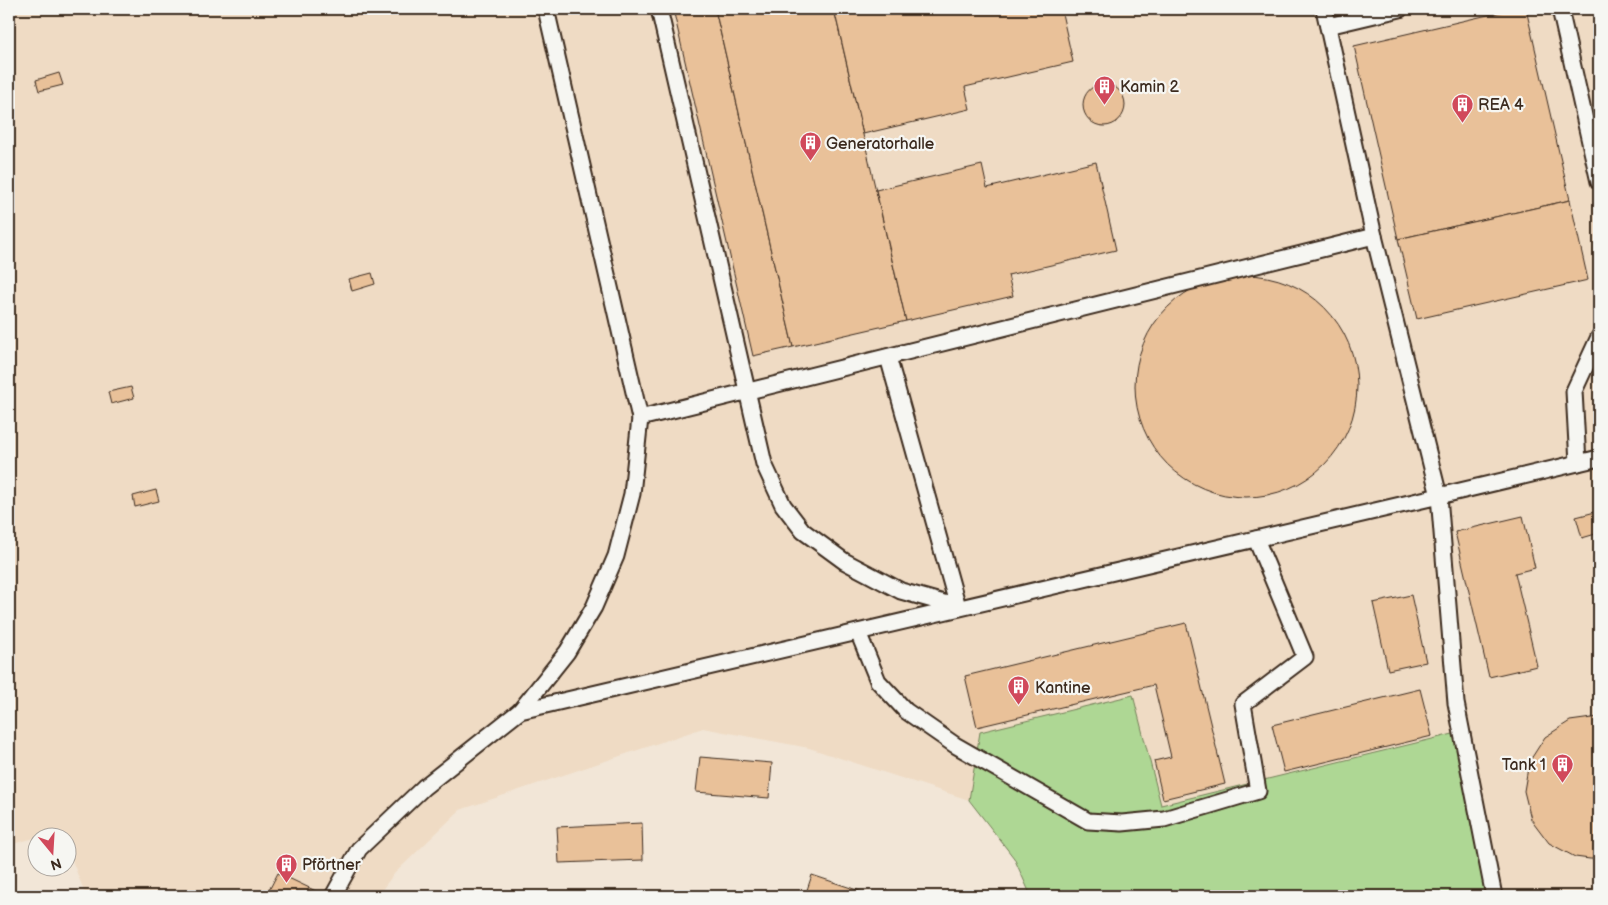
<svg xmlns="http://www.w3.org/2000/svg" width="1608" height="905" font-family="'Balsamiq Sans',sans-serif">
  <rect width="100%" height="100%" fill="#f2e6d7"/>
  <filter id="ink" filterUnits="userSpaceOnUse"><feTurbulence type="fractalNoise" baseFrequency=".02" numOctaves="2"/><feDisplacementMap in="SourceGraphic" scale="10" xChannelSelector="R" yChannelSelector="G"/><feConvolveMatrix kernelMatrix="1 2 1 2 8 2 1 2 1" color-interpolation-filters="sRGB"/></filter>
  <g filter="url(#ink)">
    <path fill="#efdbc4" d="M9,9H1599V896H1031L1014,858L969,800L809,748L703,728L460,810L394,874L377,896H86L68,850V838L63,837L60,831L9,845Z"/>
    <path fill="#aed794" stroke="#748059" d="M1133,695L1161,805L1457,733L1489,896H1031L1014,858L969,800L980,732Z"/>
    <g fill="#e9c199" stroke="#3b2a1e">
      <path d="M673,9H715L793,347L753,356Z"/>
      <path d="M715,9H834L906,321L793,347Z"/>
      <path d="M834,9H1061L1073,62L965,87L970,109L863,134Z"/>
      <path d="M1514,9H1526L1570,200L1398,239L1354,46Z"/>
      <path d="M59,73L63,85L39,91L36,80Z"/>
      <circle cx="1104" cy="105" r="21"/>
      <path d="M1096,162L1116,250L1008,275L1013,296L906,321L876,190L982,165L987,188Z"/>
      <path d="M1570,200L1588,280L1417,319L1398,239Z"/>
      <path d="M372,273L375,284L352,291L349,279Z"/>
      <circle cx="1246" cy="386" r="111"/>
      <path d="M131,387L134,398L111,404L108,392Z"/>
      <path d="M156,490L159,501L135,507L133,496Z"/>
      <path d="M1599,511V533L1582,538L1576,517Z"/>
      <path d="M1523,516L1535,568L1515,573L1537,666L1489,677L1455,532Z"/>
      <path d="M1411,595L1426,662L1388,670L1373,603Z"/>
      <path d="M1186,623L1225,784L1163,799L1154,761L1171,757L1154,685L977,727L965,676Z"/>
      <path d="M1420,689L1432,736L1284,772L1272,725Z"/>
      <path d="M1599,717V859H1590L1575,857L1549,843L1531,819L1524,791L1529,762L1545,737L1570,721Z"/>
      <path d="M700,757L772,763L769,798L696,792Z"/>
      <path d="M642,823L643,860L559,863L557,827Z"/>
      <path d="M278,873L320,893L319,896H266Z"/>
      <path d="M812,875L875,896H805Z"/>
    </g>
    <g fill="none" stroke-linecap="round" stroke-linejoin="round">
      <defs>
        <g id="lane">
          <path d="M659,9L764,464L783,505L803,531L844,561L901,591L958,607L888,357"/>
          <path d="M1324,9L1374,236L1439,496L1599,458"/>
          <path d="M1560,9L1599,182"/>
          <path d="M1328,26L1400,9"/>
          <path d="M640,418L1374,236"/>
          <path d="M1578,463L1574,391L1599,337"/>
          <path d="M858,632L878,681L906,711L955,745L1088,821L1122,823L1164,819L1258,791L1243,704L1305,657L1256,539"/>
          <path d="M520,711L567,652L594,607L616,556L632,494L640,418L546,9"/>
          <path d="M333,896L359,849L424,787L520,711L1439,496L1456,703L1494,896"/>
        </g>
      </defs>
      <use href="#lane" stroke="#3b2a1e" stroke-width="19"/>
      <use href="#lane" stroke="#f6f6f2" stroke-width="15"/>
    </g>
  </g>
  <defs>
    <symbol id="building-pin" viewBox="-11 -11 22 30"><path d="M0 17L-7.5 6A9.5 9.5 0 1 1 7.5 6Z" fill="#d1495b" stroke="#f6f6f2"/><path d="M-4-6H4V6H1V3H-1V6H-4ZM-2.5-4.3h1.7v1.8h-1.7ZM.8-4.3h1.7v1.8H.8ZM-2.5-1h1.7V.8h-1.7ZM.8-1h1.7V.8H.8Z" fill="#fff"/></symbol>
  </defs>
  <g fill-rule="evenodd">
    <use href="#building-pin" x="1092" y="74" width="25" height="34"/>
    <use href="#building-pin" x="1450" y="92" width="25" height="34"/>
    <use href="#building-pin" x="798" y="130" width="25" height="34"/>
    <use href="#building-pin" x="1006" y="674" width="25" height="34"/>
    <use href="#building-pin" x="1550" y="752" width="25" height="34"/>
    <use href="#building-pin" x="274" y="852" width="25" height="34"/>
  </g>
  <g text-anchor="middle" stroke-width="4.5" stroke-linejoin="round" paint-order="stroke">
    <g font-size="16" fill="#3b2a1e" stroke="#f6f6f2" text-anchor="start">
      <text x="1120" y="92">Kamin 2</text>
      <text x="1478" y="110">REA 4</text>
      <text x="826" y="149">Generatorhalle</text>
      <text x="1035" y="693">Kantine</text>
      <text x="1546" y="770" text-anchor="end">Tank 1</text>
      <text x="302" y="870">Pförtner</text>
    </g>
  </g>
  <rect width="1608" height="905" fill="none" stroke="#f6f6f2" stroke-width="30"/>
  <rect x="15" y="15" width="1578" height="875" fill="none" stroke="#3b2a1e" stroke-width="2" filter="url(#ink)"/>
  <g transform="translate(52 852) rotate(162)"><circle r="24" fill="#f6f6f2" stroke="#aba49d"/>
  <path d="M0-4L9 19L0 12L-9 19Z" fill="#d1495b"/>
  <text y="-8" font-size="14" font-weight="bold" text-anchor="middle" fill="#3b2a1e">N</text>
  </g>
</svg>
